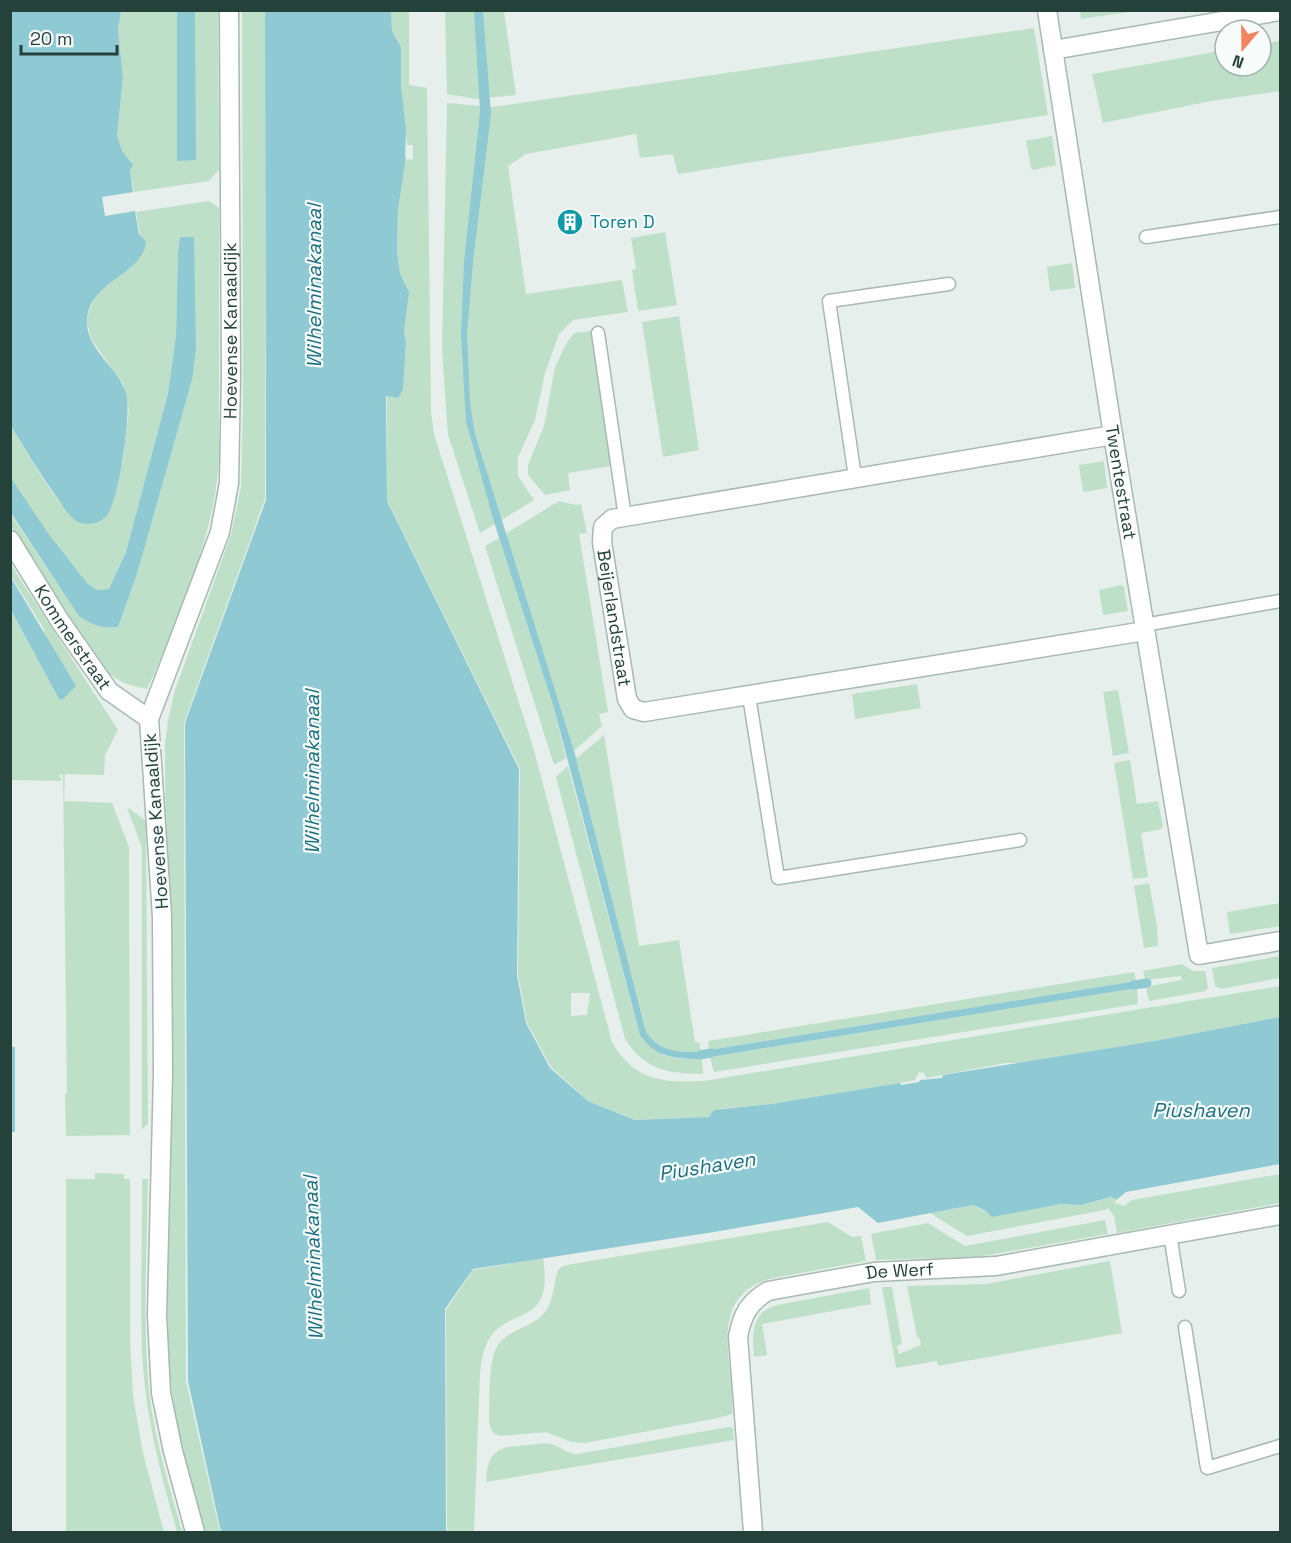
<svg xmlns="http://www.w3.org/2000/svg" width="1291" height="1543" font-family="'Space Grotesk',sans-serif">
  <rect width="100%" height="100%" fill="#e6efeb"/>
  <g fill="#bfe0c8" fill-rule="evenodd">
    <path d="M121,11H177L178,161L195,58V11H218L219,170L209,181L134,192L130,170L132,165L122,151L117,135L123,78L118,30Z"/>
    <path d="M242,11H265V499L184,723L186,1381L220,1532H204C189,1475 173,1420 168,1360L165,745L168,721L175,690L231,535L241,487L243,399Z"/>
    <path d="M391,11H409V85L427,88L431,412L434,434L533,747L612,1042C634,1081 664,1083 704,1081L1280,986V1017L1160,1040L1019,1063H1006L926,1078L924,1073L919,1072L915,1080L900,1083L771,1104L719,1109L709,1117L636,1120L588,1101L551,1067L527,1023L518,975L520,769L387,500V396L398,398L403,390L406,342L404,331L408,289L400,273L397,252L398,210L405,155L407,160L413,159V145H407L401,86V47L392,31ZM571,993H590L587,1015L571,1016Z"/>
    <path d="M445,11H504L516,95L476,99L447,94Z"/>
    <path d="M1080,11V10L1136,11L1081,19Z"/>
    <path d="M1034,28L1048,115L678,174L673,154L640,158L636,134L526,154L508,166L526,294L622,280L628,312L573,320L559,334L545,373L535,420L518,457V476L534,500L480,533L448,435L442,350L447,103L493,107Z"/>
    <path d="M1280,41V91L1211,101L1103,123L1092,74L1225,50V66H1261V44Z"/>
    <path d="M1052,136L1056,165L1033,170L1031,168L1026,141Z"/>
    <path d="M209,201L219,208V458C216,514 199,561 179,613C169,638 159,664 147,689C127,685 114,681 101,665L11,526L10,513L78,615C90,625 102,629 118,627L137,574L192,380L180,238L178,251L176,336L168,393L126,552L109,589L97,590L87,583L48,533L11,478V426C22,445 62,513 78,521C87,526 96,523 104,518L123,460L129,409L123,384L91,339L87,322L88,314L95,298L101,291L140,258L146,241L140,234L136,212Z"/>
    <path d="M665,232L677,305L638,311L632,270L636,269L631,238Z"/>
    <path d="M1072,263L1075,288L1050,291L1047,267Z"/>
    <path d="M679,316L699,450L663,457L642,322Z"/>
    <path d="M591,331L611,466L568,473L570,490L545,495L528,475V465L544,426L555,367L566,344L574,333Z"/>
    <path d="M1104,461L1107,488L1085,492L1083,491L1079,465Z"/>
    <path d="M559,501L576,505L581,504L587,533L579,534L608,712L599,714L602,726L574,751L577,758L604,735L639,946L679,940L695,1042H699L701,1052C677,1052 660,1052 646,1032L574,751L507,542L505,534Z"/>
    <path d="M499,538L554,708L566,758L554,765L485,546Z"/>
    <path d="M11,565L118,730L105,755L104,775L65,774L64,801L112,803L129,847L130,1135L66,1136L65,1094L67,1093L63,774L59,775L62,781L11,780V610L59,699L44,629L11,576Z"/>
    <path d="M1121,585L1124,587L1128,611L1103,615L1099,590Z"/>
    <path d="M917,684L921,708L855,719L852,694Z"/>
    <path d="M1118,690L1129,753L1113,756L1103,692Z"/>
    <path d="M1130,760L1137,804L1158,801L1163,826L1161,829L1141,833L1148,877L1133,879L1114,763Z"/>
    <path d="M568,766L640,1035C664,1060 668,1059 702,1059L703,1074C667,1073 646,1071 625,1039L556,777Z"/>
    <path d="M127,807L146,821L148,1124L142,1129V848Z"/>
    <path d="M1149,883L1157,926L1158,946L1144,948L1134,886Z"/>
    <path d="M1280,903V926L1230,934L1227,912Z"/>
    <path d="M1280,956V978L1221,989L1215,986L1212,968Z"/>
    <path d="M1182,964L1193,971H1205L1208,987L1206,991L1149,1001L1146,987L1181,980V976L1145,980L1143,971Z"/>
    <path d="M1134,972L1136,981L709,1050L708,1041Z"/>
    <path d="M1137,988L1138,1004L714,1072L710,1057Z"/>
    <path d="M95,1173L124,1174V1179H130V1339L133,1396L143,1453L164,1532H66V1179H95Z"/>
    <path d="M1280,1174V1203L1117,1233L1114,1216L1108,1208L1105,1210L967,1236L930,1213L973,1205L984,1211L1061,1204L1082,1205L1112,1197L1127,1204L1132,1200Z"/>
    <path d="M142,1179H148C147,1249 142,1329 150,1399C156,1444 170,1488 182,1532H177C162,1478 147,1423 143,1367C139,1304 143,1241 142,1179Z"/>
    <path d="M1105,1220L1108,1234L977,1257L876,1260L871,1234L928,1223L965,1246Z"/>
    <path d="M828,1222L852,1237L861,1236L866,1261L769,1279C704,1299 736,1366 732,1414L718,1418L585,1443L571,1442L546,1432L502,1436C493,1435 490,1430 489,1421C490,1400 488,1369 495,1351C504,1328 531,1330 545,1312C555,1300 555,1272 559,1269C562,1266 568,1265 572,1264Z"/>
    <path d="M543,1258C555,1334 502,1301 485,1348C479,1363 480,1383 479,1399C477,1443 476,1488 474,1532H447L446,1310L473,1270Z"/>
    <path d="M1110,1261L1122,1333L938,1366L937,1361L896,1368L882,1287H892L902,1344L897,1346L899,1354L921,1345L919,1337H917L907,1286L986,1284Z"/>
    <path d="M869,1288L871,1304L762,1324L767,1355L754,1357C752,1335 751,1312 777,1305Z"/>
    <path d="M728,1427L733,1428L734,1440L486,1482C488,1450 497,1447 528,1445C535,1444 544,1442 551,1444C561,1447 567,1454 578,1454Z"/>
  </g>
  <g fill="#8ec9d4">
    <path d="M11,10L121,11L118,30L123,78L117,135L122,151L133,165L130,170L133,192L102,197L105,216L135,211L139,234L146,241C144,275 87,281 87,322C87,351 118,367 126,393C132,412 119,497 108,514C104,520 96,524 88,524C84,524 79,523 75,520C68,515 63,506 58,499C41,475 26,451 11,426Z"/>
    <path d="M177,11H195L196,160L177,161Z"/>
    <path d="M265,11H391L392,31L401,47V86L406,130L405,162L398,210L397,252L400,273L409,292L404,331L406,342L403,390L398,398L386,396L387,501L519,769L517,975L526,1023L550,1068L588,1101L635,1120L709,1117L714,1110L771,1104L900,1083L901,1085L919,1082L920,1080L942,1078L943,1075L1160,1040L1280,1017V1174L1132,1200L1127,1204L1111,1197L1081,1205L1061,1204L992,1217L986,1211L973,1205L878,1223L858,1207L714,1232L473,1269L445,1309L446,1532H221L188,1381L185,723L266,500Z"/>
    <path d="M474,11H483L491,114L473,262L467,333L470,403L475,434L574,751L646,1032C660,1052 677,1052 701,1052L702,1059C676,1059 656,1058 640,1035L554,708L494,522L466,421L461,335L464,262L480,112Z"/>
    <path d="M180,237H194L196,349L192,380L137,574L118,627C102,629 90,625 78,615L11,513V478L48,533L87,583L97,590L109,589L126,552L168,393L176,336L178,251Z"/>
    <path d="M10,576L76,686L62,700L59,699L11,610Z"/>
    <path d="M1136,981L1137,988L710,1057L709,1050Z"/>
    <path d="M10,1047H15V1132H11Z"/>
  </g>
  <path fill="#e6efeb" d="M1280,1164V1174L1132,1200L1124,1206L1114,1202L1126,1192Z"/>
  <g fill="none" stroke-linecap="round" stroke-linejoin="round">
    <g stroke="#8ec9d4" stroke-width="9">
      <path d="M1134,985L1147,983"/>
      <path d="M700,1055L711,1053"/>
    </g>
    <defs>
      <g id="service">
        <path d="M1146,237L1280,217"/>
        <path d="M598,333L625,517"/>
        <path d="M855,477L829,301L949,284"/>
        <path d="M1144,625L1280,601"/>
        <path d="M749,696L778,878L1020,840"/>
        <path d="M1170,1234L1179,1291"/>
        <path d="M1185,1327L1207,1468L1280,1446"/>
      </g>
      <g id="minor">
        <path id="s1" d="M1047,10L1113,435L1199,955L1280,941"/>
        <path d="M1053,50L1280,11"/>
        <path id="s2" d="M1113,435L612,519L603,527L602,542L627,699L633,709L644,712L1145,631"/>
        <path id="s3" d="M10,540L60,621L109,691L149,719"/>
        <path id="s4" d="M195,1532L173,1451L161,1393L157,1315L163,1073L162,917L149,719L220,532L229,483L231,375L229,10"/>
        <path id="s5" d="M753,1532L738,1337C742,1315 749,1302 768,1291L874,1272L996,1266L1280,1215"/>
      </g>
    </defs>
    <use href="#service" stroke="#a8b8b2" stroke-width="15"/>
    <use href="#minor" stroke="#a8b8b2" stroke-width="21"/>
    <use href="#service" stroke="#fff" stroke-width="12"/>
    <use href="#minor" stroke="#fff" stroke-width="18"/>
  </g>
  <defs>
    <symbol id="building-disc" viewBox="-11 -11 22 22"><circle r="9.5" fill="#0f9aa8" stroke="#f7fbf9"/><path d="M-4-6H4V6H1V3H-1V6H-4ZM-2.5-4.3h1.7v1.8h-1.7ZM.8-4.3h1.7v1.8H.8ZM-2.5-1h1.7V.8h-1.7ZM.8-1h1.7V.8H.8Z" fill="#fff"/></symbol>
  </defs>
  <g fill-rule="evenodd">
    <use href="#building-disc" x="555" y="207" width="30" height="30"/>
  </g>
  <g text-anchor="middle" stroke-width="4.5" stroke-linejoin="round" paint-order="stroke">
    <g font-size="18" fill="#0d838f" stroke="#f7fbf9" text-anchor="start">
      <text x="590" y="228">Toren D</text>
    </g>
    <g font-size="18" fill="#24423a" stroke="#f7fbf9">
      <text dy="6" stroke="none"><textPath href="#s4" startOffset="1220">Hoevense Kanaaldijk</textPath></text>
      <text dy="6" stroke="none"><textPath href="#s1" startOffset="478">Twentestraat</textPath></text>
      <text dy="6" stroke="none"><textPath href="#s2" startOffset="612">Beijerlandstraat</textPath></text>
      <text dy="6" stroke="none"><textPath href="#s3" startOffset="116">Kommerstraat</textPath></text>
      <text transform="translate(156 821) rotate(-94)" y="6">Hoevense Kanaaldijk</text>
      <text dy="6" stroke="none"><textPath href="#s5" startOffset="386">De Werf</textPath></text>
    </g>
    <g font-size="20" font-style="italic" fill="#1c6f80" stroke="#f7fbf9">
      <text transform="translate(314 286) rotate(-90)" y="7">Wilhelminakanaal</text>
      <text transform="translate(312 772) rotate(-90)" y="7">Wilhelminakanaal</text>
      <text x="1201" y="1117">Piushaven</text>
      <text transform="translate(707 1166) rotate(-9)" y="7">Piushaven</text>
      <text transform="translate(313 1258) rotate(-92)" y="7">Wilhelminakanaal</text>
    </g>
  </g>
  <rect width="1291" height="1543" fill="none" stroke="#24423a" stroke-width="24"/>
  <g transform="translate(1243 48) rotate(200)"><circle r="28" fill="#f7fbf9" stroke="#a3b1ad" stroke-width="1.5"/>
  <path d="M0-4.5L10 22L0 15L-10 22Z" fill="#f4845f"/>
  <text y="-9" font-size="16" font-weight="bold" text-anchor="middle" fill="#24423a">N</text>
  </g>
  <path d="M21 45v9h96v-9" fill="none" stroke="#24423a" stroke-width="3"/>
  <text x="30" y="45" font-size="18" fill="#24423a" stroke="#f7fbf9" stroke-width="4.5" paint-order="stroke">20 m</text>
</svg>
